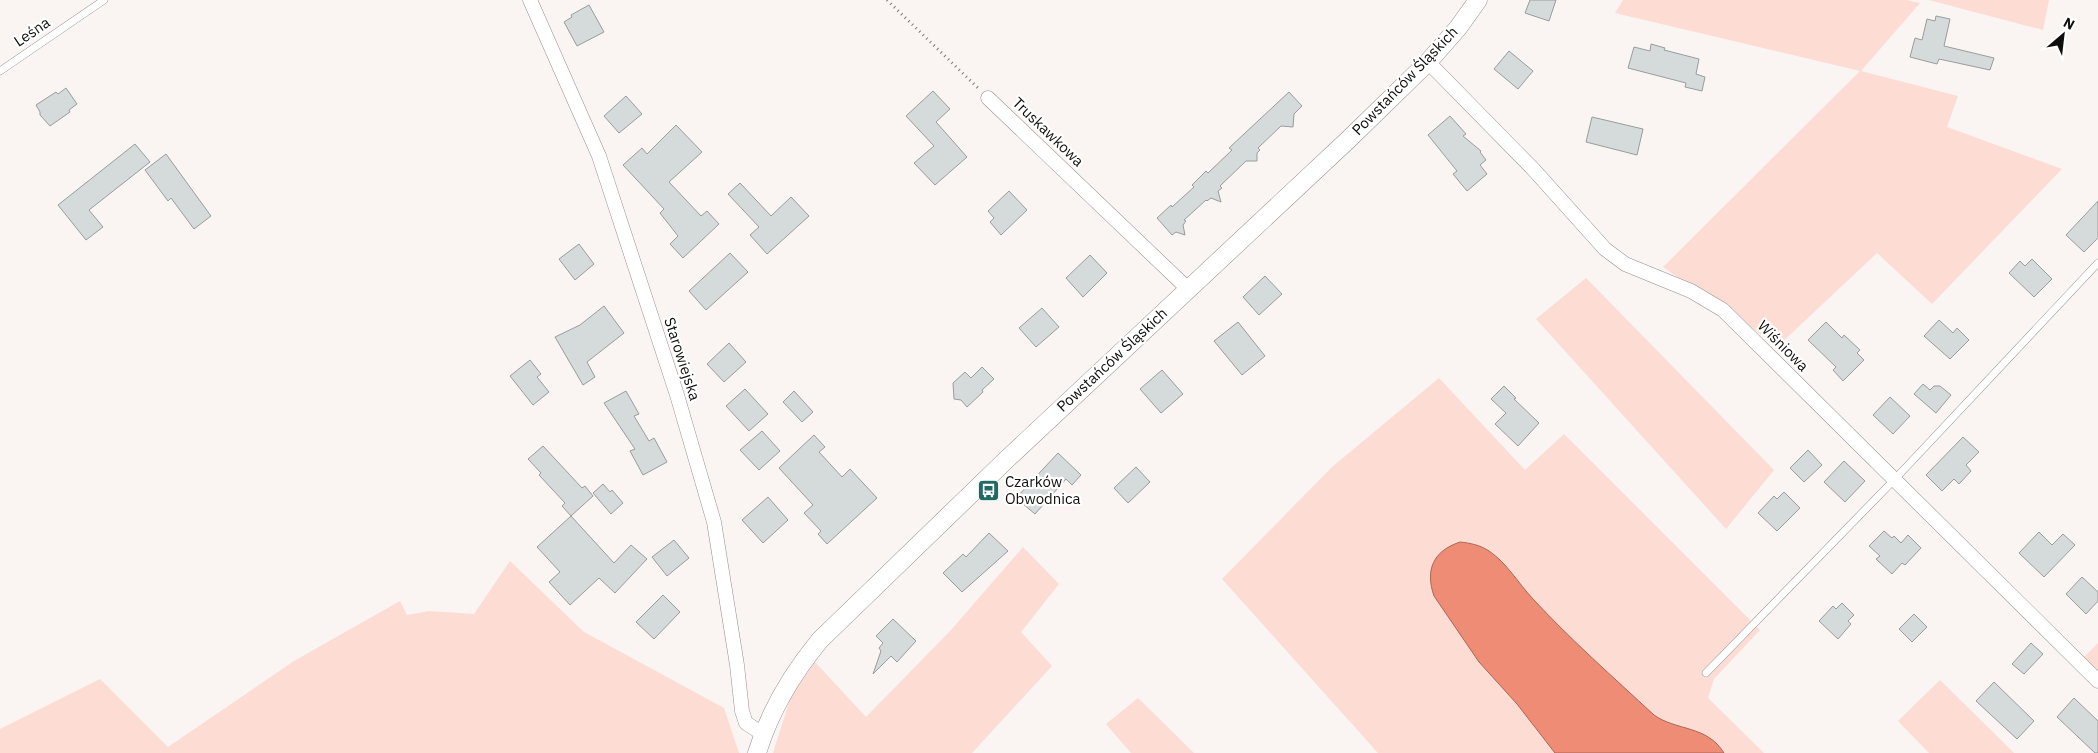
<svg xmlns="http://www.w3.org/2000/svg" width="2098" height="753" font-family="'IBM Plex Sans',sans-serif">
  <rect width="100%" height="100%" fill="#faf4f2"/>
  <g fill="#fddcd4">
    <path d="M1623,0H1907L1920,3L1861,71L1958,96L1947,127L2062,169L1932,304L1877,253L1778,346L1663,267L1860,71L1615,13Z"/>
    <path d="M1929,0H2049L2043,30Z"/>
    <path d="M1586,278L1774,470L1726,529L1536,319Z"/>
    <path d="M1439,378L1525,470L1564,434L1760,630L1714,679L1708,698L1764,753H1378L1222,579L1332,467Z"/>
    <path d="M1023,547L1059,584L1021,632L1052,666L972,753H773L791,696L815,662L866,717L951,630Z"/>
    <path d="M510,561L584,632L724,708L739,753H0V729L100,679L168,747L294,661L400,601L407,615L429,611L474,614Z"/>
    <path d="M2098,643V670L2084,657Z"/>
    <path d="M1940,680L2013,752L2014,753H1929L1898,721Z"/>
    <path d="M1138,698L1194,753H1131L1106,724Z"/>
  </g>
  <path fill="#ef8c75" stroke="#ac6656" d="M1460,542C1470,543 1480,545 1489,551C1507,563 1518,583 1533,599C1571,640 1613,677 1654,715C1676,731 1707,725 1724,753H1555L1517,704L1479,662L1434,596C1425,570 1433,551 1460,542Z"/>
  <g fill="#d5dbda" stroke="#989d9d">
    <path d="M1530,0H1556L1549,21L1525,13Z"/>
    <path d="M589,5L604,32L577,46L564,22L572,17L571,15Z"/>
    <path d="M1936,16L1950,19L1944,46L1994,58L1990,70L1939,59L1937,64L1910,57L1915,38L1922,40L1927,19L1935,21Z"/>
    <path d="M1651,44L1665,48L1664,50L1699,59L1696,74L1705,77L1702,91L1685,87L1686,83L1628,68L1634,47L1650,51Z"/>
    <path d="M1509,51L1533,71L1518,89L1494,69Z"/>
    <path d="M66,88L77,104L69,110L70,112L50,126L40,115V112L36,105L56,92L58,94Z"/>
    <path d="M933,91L950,109L936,122L967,157L935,185L914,163L934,146L906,116Z"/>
    <path d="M1289,92L1302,106L1294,114L1293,127L1281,126L1258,148L1260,150L1257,153V161H1246L1220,186L1222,188L1218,191L1221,202L1211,198L1207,201L1206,200L1184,220L1186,221L1183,225L1185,235L1176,232L1172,235L1157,218L1171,205L1172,207L1194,187L1192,185L1206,171L1208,173L1232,150L1229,148Z"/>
    <path d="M626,96L642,114L619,133L604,116Z"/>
    <path d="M1450,116L1466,134L1463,136L1481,151L1480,152L1486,160L1480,165L1487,174L1467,191L1453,174L1457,171L1428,135Z"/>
    <path d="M1592,117L1643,129L1637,155L1586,142Z"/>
    <path d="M676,125L702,152L669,182L701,216L707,211L719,224L683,258L670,244L678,236L660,213L664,209L623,165L642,148L647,154Z"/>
    <path d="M135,144L150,162L89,210L103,227L86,240L58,205Z"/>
    <path d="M166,154L211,216L194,229L171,198L168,201L145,170Z"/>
    <path d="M740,183L771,216L791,197L809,216L767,254L750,235L759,227L728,194Z"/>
    <path d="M1009,191L1027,210L1001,235L990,222L994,218L988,211Z"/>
    <path d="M2098,201V238L2084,252L2066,235Z"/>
    <path d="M579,244L594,264L575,280L559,259Z"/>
    <path d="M730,253L748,272L706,310L689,291Z"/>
    <path d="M1090,255L1107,273L1083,297L1066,278Z"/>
    <path d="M2032,259L2052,279L2034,297L2009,273L2020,261L2025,266Z"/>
    <path d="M1265,276L1282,294L1259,315L1243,297Z"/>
    <path d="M604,306L624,333L587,362L595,377L583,385L555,337L580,325Z"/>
    <path d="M1042,308L1059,327L1036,347L1019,328Z"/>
    <path d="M1939,320L1953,333L1957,328L1969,340L1950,359L1924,336Z"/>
    <path d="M1238,322L1265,356L1242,375L1214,341Z"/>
    <path d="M1826,322L1842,338L1844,335L1860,350L1857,353L1864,360L1843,381L1833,370L1836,367L1808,340Z"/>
    <path d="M729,343L746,362L724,382L707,364Z"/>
    <path d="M530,360L541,374L537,377L549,392L533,405L510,376Z"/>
    <path d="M982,367L994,379L982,390L983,392L967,407L961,400L954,399L953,383L965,372L971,378Z"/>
    <path d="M1162,370L1183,394L1161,413L1140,389Z"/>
    <path d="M1923,384L1930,390L1934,386H1940L1951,395L1936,413L1914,394Z"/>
    <path d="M1504,386L1516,398L1514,399L1539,423L1518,446L1495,424L1506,413L1491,399Z"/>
    <path d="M745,389L768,414L749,431L726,406Z"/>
    <path d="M626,391L639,414L634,416L649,441L654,438L667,462L643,475L630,451L635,449L604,403Z"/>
    <path d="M794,391L813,412L802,422L783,402Z"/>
    <path d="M1890,397L1910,416L1893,434L1873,415Z"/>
    <path d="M762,431L780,451L759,470L740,450Z"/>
    <path d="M814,435L825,447L819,452L842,477L850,469L877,498L827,544L818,534L821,531L804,513L813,505L779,468Z"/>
    <path d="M1963,437L1979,452L1966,465L1971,471L1959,484L1954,479L1942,491L1926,475Z"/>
    <path d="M543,446L582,488L585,486L593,496L571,516L562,506L565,503L539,475L541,473L528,459Z"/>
    <path d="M1808,450L1822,465L1804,482L1790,468Z"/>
    <path d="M1058,453L1081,475L1072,485L1066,479L1035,514L1016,498Z"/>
    <path d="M1844,461L1865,481L1845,502L1824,482Z"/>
    <path d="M1136,467L1150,482L1128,503L1114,488Z"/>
    <path d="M603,484L610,492L612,490L623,503L611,514L593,493Z"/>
    <path d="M1784,492L1800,508L1777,531L1758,513L1774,496L1777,499Z"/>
    <path d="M768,497L788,520L763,543L742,520Z"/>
    <path d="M571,516L614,563L631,545L647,559L615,593L599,578L570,605L549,582L560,572L537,547Z"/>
    <path d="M1884,531L1892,538L1894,536L1901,543L1908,535L1921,548L1905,565L1902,563L1892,574L1876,559L1880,556L1869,546Z"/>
    <path d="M2039,532L2052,545L2063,534L2075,545L2044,577L2019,553Z"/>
    <path d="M989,533L1008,551L962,592L943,573L963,554L966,557Z"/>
    <path d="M674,540L689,558L667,576L652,557Z"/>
    <path d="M2082,577L2098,592V601L2086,614L2066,594Z"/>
    <path d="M663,595L680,612L654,639L636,622Z"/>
    <path d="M1842,603L1854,615L1848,621L1851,624L1838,639L1819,621L1833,606L1836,609Z"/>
    <path d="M1914,614L1927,627L1912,642L1899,629Z"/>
    <path d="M893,619L916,641L897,662L891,656L873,674L881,651L879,648L883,643L876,636Z"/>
    <path d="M2031,643L2043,654L2024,674L2012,664Z"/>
    <path d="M1994,682L2034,721L2017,739L1976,701Z"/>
    <path d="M2074,698L2098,721V753H2095L2057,717Z"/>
  </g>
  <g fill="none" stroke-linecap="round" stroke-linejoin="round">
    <defs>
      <g id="service">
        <path d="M0,71L104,0"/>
        <path d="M1706,673L1895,479L2098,263"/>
      </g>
      <g id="minor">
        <path d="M530,0L599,156L677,395L714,522L737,665L742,711L746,723L763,734"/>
        <path d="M1428,62L1534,170L1605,249L1625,264L1691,291L1723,310L2098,681"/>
        <path d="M988,98L1187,288"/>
      </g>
      <path id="tertiary" d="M757,753C770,710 792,674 820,640L1006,460L1349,139L1428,62L1458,28L1478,0"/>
    </defs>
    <use href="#service" stroke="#96908f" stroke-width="8"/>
    <use href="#minor" stroke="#96908f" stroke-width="15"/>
    <use href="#tertiary" stroke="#96908f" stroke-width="19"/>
    <path stroke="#7d7a78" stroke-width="3" stroke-dasharray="1 4" stroke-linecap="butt" d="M887,0L978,88"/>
    <use href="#service" stroke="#fff" stroke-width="7"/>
    <use href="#minor" stroke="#fff" stroke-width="14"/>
    <use href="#tertiary" stroke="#fff" stroke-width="18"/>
  </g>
  <defs>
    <symbol id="bus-square" viewBox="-11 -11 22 22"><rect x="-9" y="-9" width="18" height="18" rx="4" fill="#1f6a64" stroke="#fff"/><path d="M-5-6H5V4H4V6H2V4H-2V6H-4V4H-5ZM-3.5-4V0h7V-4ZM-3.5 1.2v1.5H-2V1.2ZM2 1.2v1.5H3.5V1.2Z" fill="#fff"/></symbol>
  </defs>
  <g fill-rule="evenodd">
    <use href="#bus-square" x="976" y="478" width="25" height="25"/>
  </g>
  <g text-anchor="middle" stroke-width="4.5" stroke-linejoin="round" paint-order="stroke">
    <g font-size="15" fill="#0f0e0d" stroke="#fff">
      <text transform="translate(32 32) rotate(-34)" y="5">Leśna</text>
      <text transform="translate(1405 81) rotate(-46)" y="5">Powstańców Śląskich</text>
      <text transform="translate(1048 132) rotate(44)" y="5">Truskawkowa</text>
      <text transform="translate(1783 346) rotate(45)" y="5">Wiśniowa</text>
      <text transform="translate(682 359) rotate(72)" y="5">Starowiejska</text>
      <text transform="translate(1112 360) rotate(-43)" y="5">Powstańców Śląskich</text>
    </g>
    <g font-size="15" fill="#0f0e0d" stroke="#fff" text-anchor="start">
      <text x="1005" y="487">Czarków<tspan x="1005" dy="17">Obwodnica</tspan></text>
    </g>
  </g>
  <g transform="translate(2063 35) rotate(28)" stroke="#ffffff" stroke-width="4" paint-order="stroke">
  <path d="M0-4L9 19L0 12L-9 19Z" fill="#0f0e0d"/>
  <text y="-8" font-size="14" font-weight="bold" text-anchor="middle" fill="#0f0e0d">N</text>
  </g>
</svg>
